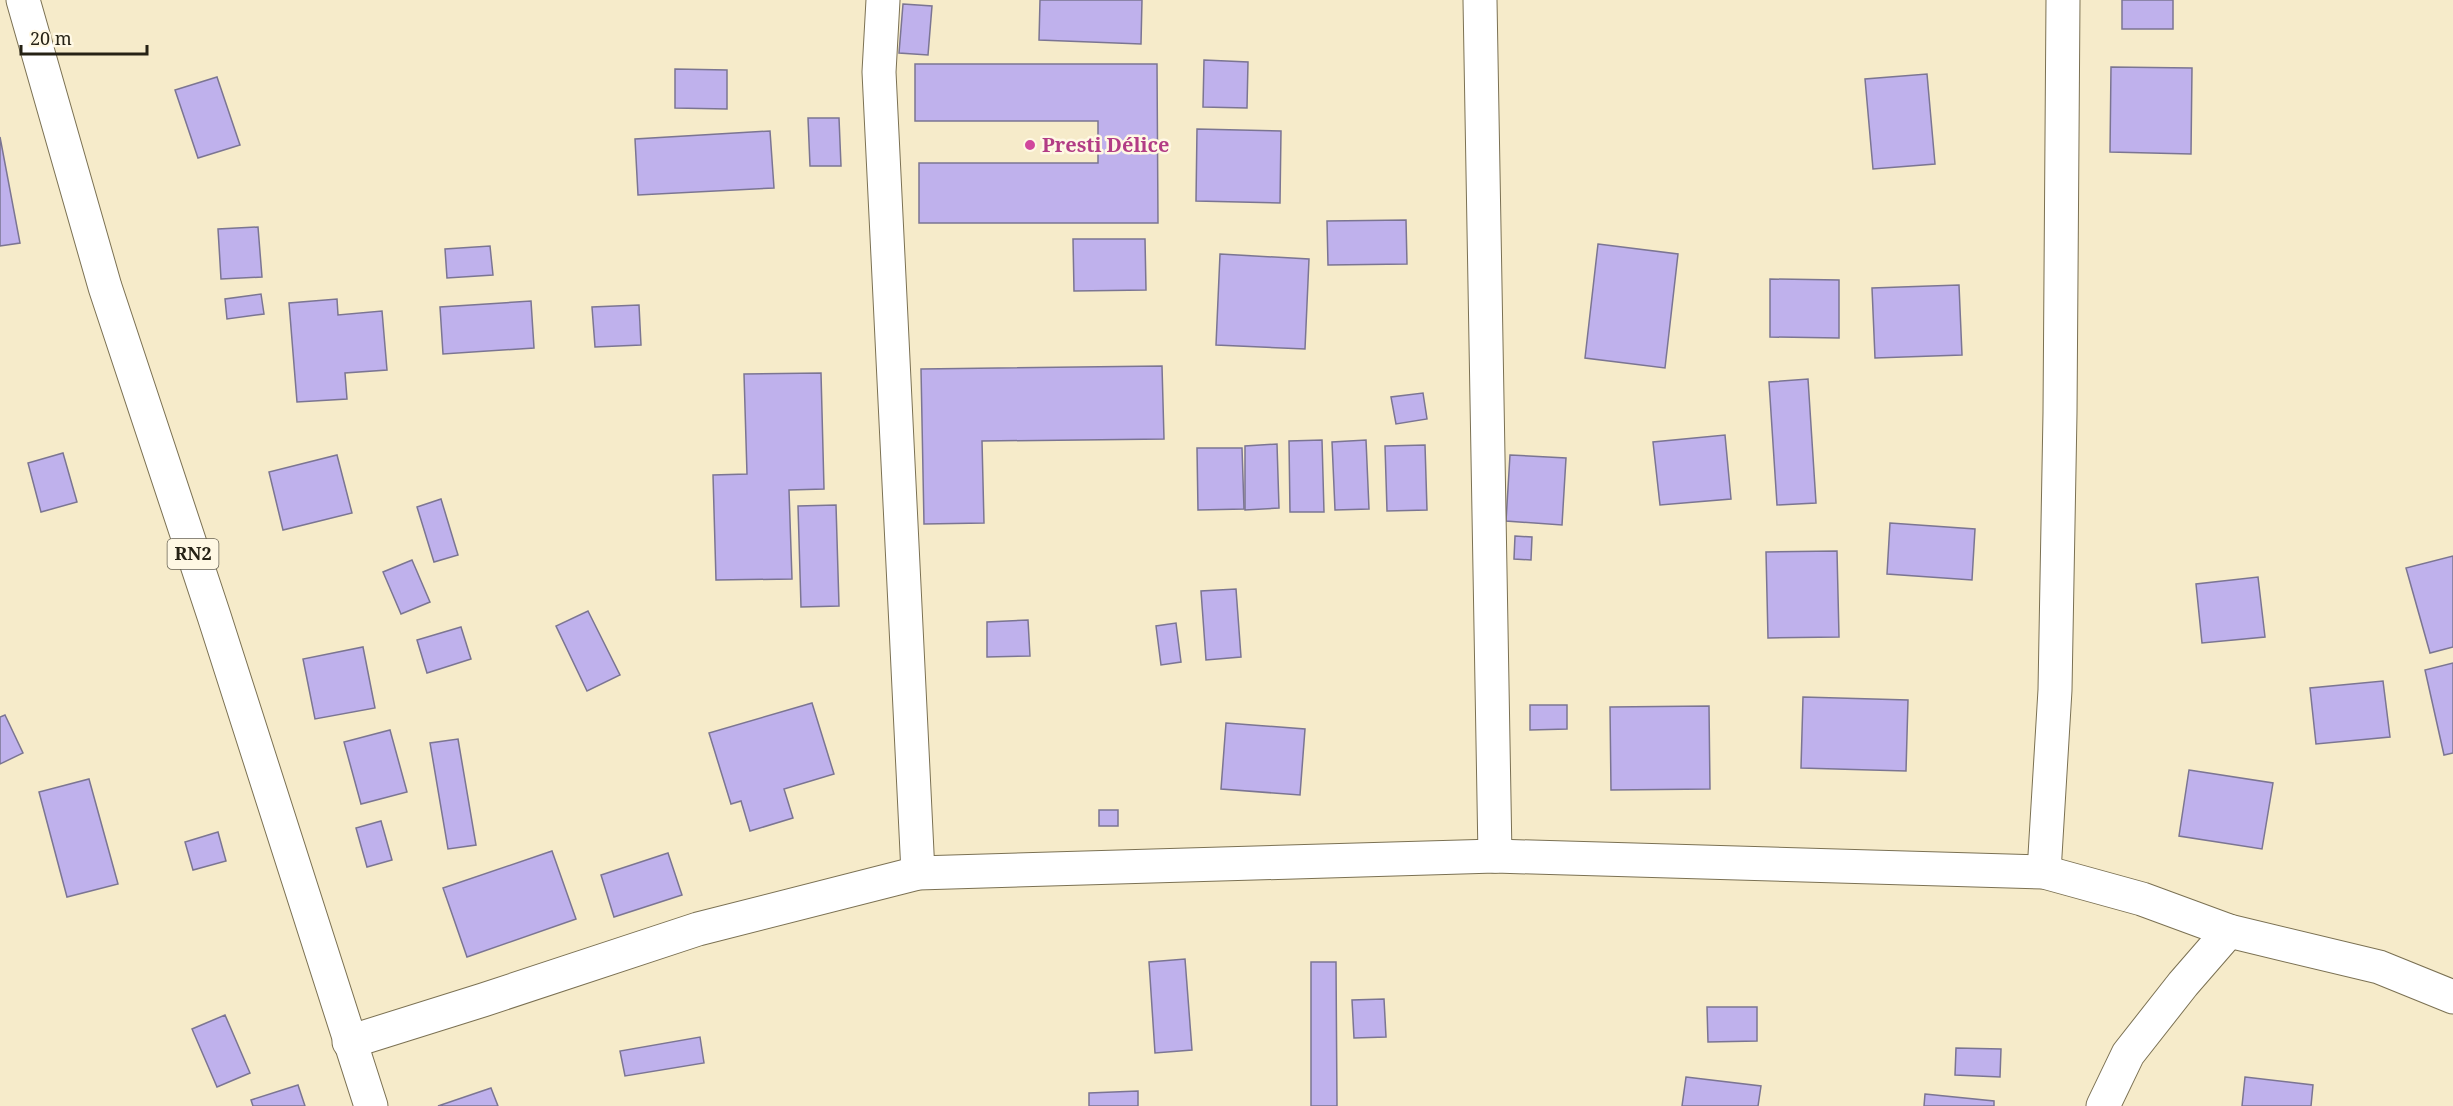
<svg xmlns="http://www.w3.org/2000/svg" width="2453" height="1106" font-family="'Noto Serif',serif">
  <rect width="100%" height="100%" fill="#f6ebca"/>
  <g fill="#bfb1ec" stroke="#7b7592" stroke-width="1.5">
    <path d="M1040,0H1142L1141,44L1039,40Z"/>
    <rect x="2122" y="0" width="51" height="29"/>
    <path d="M903,4L932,6L928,55L899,53Z"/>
    <path d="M1204,60L1248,62L1247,108L1203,107Z"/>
    <path d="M915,64H1157L1158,223H919V163H1098V121H915Z"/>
    <path d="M2111,67L2192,68L2191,154L2110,152Z"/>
    <path d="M675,69L727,70V109L675,108Z"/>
    <path d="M1927,74L1935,164L1873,169L1865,79Z"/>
    <path d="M217,77L240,145L198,158L175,90Z"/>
    <path d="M808,118H839L841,166H810Z"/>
    <path d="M1197,129L1281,131L1280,203L1196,201Z"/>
    <path d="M770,131L774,188L638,195L635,139Z"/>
    <path d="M0,137L20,243L0,246Z"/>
    <path d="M1406,220L1407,264L1328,265L1327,221Z"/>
    <path d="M258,227L262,277L221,279L218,229Z"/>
    <path d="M1073,239H1145L1146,290L1074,291Z"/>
    <path d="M1598,244L1678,254L1665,368L1585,358Z"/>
    <path d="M490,246L493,275L447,278L445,249Z"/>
    <path d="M1220,254L1309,259L1305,349L1216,345Z"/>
    <path d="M1770,279L1839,280V338L1770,337Z"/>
    <path d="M1959,285L1962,355L1875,358L1872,288Z"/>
    <path d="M261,294L264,314L227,319L225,299Z"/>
    <path d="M337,299L338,315L382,311L387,370L345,373L347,399L297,402L289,303Z"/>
    <path d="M531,301L534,348L443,354L440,307Z"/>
    <path d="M639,305L641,345L595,347L592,307Z"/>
    <path d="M1162,366L1164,439L982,441L984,523L924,524L921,369Z"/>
    <path d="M821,373L824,489L789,490L792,579L716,580L713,475L747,474L744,374Z"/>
    <path d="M1808,379L1816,503L1777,505L1769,382Z"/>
    <path d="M1423,393L1427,419L1396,424L1391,397Z"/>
    <path d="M1725,435L1731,499L1660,505L1653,442Z"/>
    <path d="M1322,440L1324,512H1290L1289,441Z"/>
    <path d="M1366,440L1369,509L1335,510L1332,442Z"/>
    <path d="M1277,444L1279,508L1245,510V446Z"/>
    <path d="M1425,445L1427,510L1387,511L1385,446Z"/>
    <path d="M1197,448H1242L1244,509L1198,510Z"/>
    <path d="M63,453L77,502L41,512L28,463Z"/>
    <path d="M337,455L352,513L283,530L269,472Z"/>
    <path d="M1510,455L1566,458L1562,525L1506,521Z"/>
    <path d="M441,499L458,555L434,562L417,507Z"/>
    <path d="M836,505L839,606L801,607L798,506Z"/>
    <path d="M1890,523L1975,529L1972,580L1887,574Z"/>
    <path d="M1515,536L1532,537L1531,560L1514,559Z"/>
    <path d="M1837,551L1839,637L1768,638L1766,552Z"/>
    <path d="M2453,556V647L2430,653L2406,568Z"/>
    <path d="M412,560L430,602L401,614L383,572Z"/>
    <path d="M2258,577L2265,637L2202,643L2196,584Z"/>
    <path d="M1236,589L1241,657L1206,660L1201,591Z"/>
    <path d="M588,611L620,675L587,691L556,626Z"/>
    <path d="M1028,620L1030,656L987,657V622Z"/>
    <path d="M1176,623L1181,662L1161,665L1156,626Z"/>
    <path d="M461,627L471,659L427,673L417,640Z"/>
    <path d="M363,647L375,708L315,719L303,659Z"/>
    <path d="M2453,663V753L2444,755L2425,670Z"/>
    <path d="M2383,681L2390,737L2316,744L2310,688Z"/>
    <path d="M1803,697L1908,700L1906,771L1801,768Z"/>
    <path d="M812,703L834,774L784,789L793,818L750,831L741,801L731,804L709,733Z"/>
    <path d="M1530,705H1567V729L1530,730Z"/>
    <path d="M1709,706L1710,789L1611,790L1610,707Z"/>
    <path d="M5,715L23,753L0,764V717Z"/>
    <path d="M1226,723L1305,729L1300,795L1221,789Z"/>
    <path d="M390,730L407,792L361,804L344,742Z"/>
    <path d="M458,739L476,845L448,849L430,743Z"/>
    <path d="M2189,770L2273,783L2262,849L2179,836Z"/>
    <path d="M89,779L118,884L67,897L39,792Z"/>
    <rect x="1099" y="810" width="19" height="16"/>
    <path d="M381,821L392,860L367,867L356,828Z"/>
    <path d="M218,832L226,861L193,870L185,842Z"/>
    <path d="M552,851L576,919L467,957L443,888Z"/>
    <path d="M668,853L682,895L614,917L601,875Z"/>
    <path d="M1185,959L1192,1050L1155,1053L1149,962Z"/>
    <path d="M1311,962H1336L1337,1106H1311Z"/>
    <path d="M1384,999L1386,1037L1354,1038L1352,1000Z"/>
    <path d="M1707,1007H1757V1041L1708,1042Z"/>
    <path d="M225,1015L250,1073L217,1087L192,1029Z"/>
    <path d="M700,1037L704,1063L625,1076L620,1051Z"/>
    <path d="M1956,1048L2001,1049L2000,1077L1955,1075Z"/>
    <path d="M1686,1077L1761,1086L1758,1106H1682Z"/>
    <path d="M2245,1077L2313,1085L2311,1106H2242Z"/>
    <path d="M298,1085L305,1106H253L251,1100Z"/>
    <path d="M491,1088L498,1106H438Z"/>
    <path d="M1138,1091V1106H1089V1093Z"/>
    <path d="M1925,1094L1994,1101V1106H1924Z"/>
  </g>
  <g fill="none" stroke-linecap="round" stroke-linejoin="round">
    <defs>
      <g id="minor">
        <path d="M883,0L879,72L918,873"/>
        <path d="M1480,0L1495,856"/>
        <path d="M2044,872L2055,690L2060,413L2063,0"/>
        <path d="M349,1042L483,1000L698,929L918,873L1495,856L2044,872L2142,899L2229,931L2379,967L2453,997"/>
        <path d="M2103,1106L2128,1054L2183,984L2229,931"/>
      </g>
      <path id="highway" d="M23,0L105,287L214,616L371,1106"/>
    </defs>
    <use href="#minor" stroke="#7b7153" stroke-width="35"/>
    <use href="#highway" stroke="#7b7153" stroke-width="35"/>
    <use href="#minor" stroke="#fff" stroke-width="33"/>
    <use href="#highway" stroke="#fff" stroke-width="33"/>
  </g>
  <circle fill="#d1479c" stroke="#fff8e4" stroke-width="2" cx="1030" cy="145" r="6"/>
  <g text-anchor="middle" stroke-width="5" stroke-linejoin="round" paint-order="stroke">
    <rect fill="#fff8e4" stroke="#676253" stroke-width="1.5" x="167.5" y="539" width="51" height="30" rx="4.5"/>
    <g font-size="18" font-weight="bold" fill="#262215">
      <text x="193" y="560">RN2</text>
    </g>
    <g font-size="20" font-weight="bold" fill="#b23c85" stroke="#fff8e4" text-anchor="start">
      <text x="1042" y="152">Presti Délice</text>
    </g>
  </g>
  <path d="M21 45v9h126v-9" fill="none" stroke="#262215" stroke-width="3"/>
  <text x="30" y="45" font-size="18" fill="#262215" stroke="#fff8e4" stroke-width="4.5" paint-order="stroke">20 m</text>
</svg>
